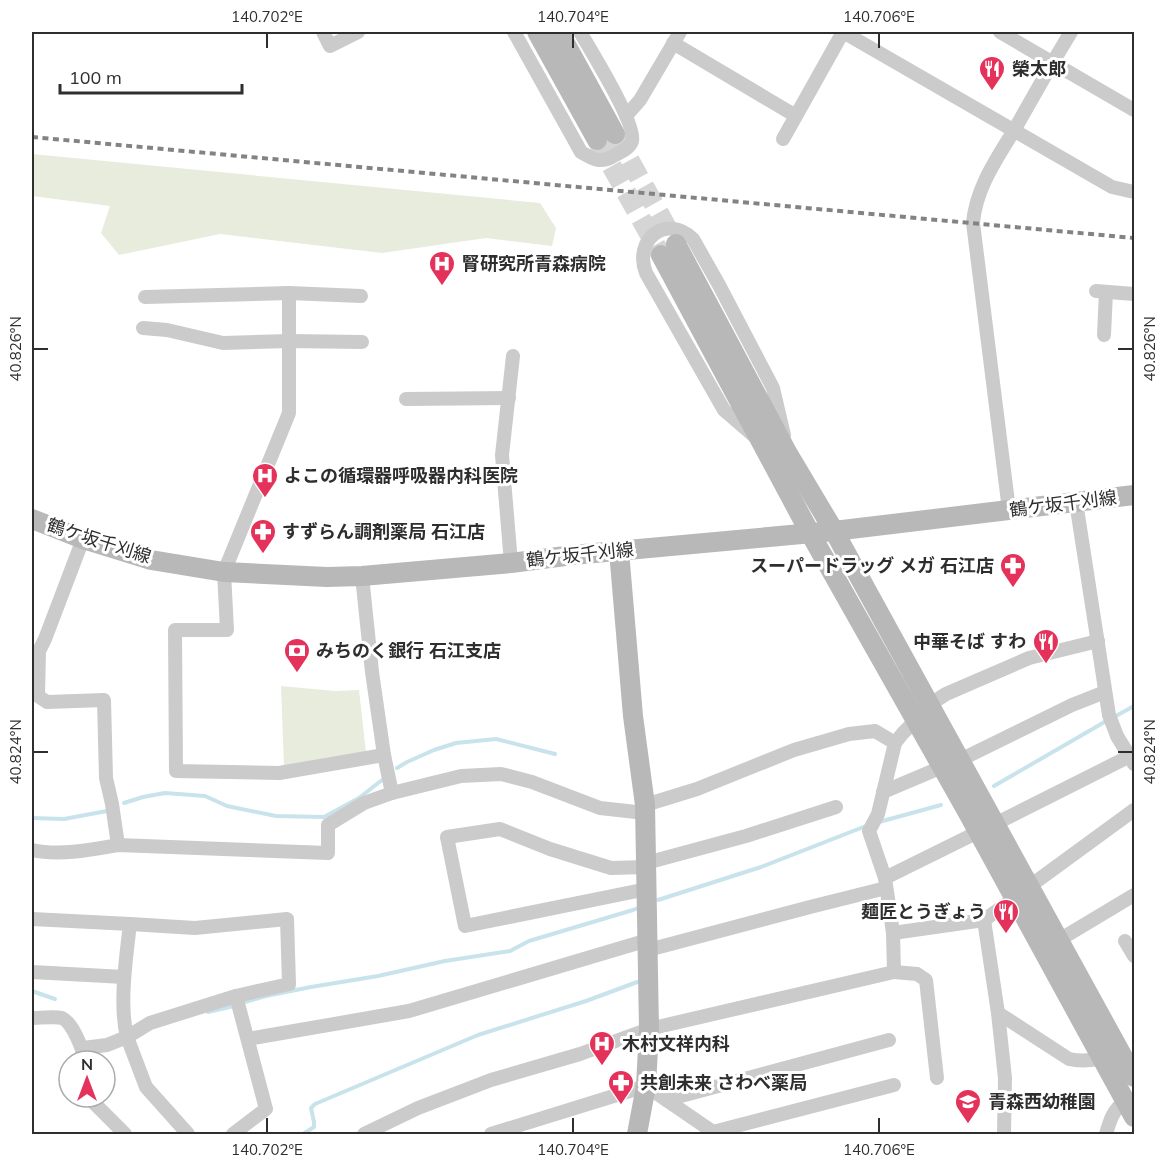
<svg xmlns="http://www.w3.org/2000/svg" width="1166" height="1166" font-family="Mulish,'Noto Sans JP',sans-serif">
  <rect width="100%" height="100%" fill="#fff"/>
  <g fill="#e7ecdc">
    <path d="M32,154L540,203L556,228L552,246L486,238L382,253L220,234L119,255L101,233L110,206L32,196Z"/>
    <path d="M281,686L335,691L359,690L366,753L284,767Z"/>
  </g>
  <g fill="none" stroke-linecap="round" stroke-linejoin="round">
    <g stroke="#c8e3eb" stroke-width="4">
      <path d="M1114,717L1134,706"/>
      <path d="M397,768L407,762L434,750L456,743L496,739L555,754"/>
      <path d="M994,786L1108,720"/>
      <path d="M124,803L143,797L165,793L205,796L227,806L276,816L324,817L359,798L382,780"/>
      <path d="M32,818L64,819L107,811"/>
      <path d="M879,822L941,805"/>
      <path d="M658,900L761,867L866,826"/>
      <path d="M32,991L55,999"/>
      <path d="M245,1002L266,996L311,987L378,976L445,961L510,951L529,941L633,910L638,908"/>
      <path d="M208,1012L234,1006"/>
      <path d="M303,1134L314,1127V1122L311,1108L315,1104L478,1035L586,1001L640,981"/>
    </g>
    <g stroke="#d5d5d5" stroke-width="20" stroke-dasharray="20 10" stroke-linecap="butt">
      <path d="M615,134L676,244"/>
      <path d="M597,140L661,255"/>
    </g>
    <g stroke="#cbcbcb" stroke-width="14">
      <path d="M323,32L330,46L358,32"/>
      <path d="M514,32L581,152C594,160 601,164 615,155C621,152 630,148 632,141C637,125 590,49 580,32"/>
      <path d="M843,32L1112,187L1134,192"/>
      <path d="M1000,32L1134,110"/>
      <path d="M673,43L796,116"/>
      <path d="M626,116L640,100L680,32"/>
      <path d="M783,139L843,32"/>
      <path d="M1096,291L1134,294"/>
      <path d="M289,293V413L224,572L227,630H175L176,771L279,773L384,755"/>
      <path d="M145,297L289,293L361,296"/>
      <path d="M143,328L167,330L223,343L289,341L362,342"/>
      <path d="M1104,335L1106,292"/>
      <path d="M406,399L509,398"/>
      <path d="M753,435L724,410L646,273C633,240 666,213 693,239L719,285L773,388L784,435"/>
      <path d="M1076,502L1109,715L1117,736L1134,764"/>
      <path d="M1009,510L973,223C976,187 998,157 1016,127C1034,95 1052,63 1071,32"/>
      <path d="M511,563L502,455L513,356"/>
      <path d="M39,651L38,696L47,702L104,700L106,778L112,804L118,845"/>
      <path d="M33,654L39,651L45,639L83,539"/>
      <path d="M929,705L946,694L1029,658L1098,641"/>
      <path d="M960,760L1072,705L1105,692"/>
      <path d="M883,792L942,767"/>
      <path d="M392,793L461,776L501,774L532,782L600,808L645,813"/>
      <path d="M645,805L697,789L794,750L849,734L875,731L895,743"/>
      <path d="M995,824L1134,754"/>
      <path d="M32,850C59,856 90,850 118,845L328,853V825L364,803L392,793L384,755L372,672L362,576"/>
      <path d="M646,863L746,836L836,807"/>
      <path d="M646,867L611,868L550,849L500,829L447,837L465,926L647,889"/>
      <path d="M885,878L978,832"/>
      <path d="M1030,886L1134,810"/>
      <path d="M32,919L130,924C126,958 119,1005 127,1037L107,1045L83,1048"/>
      <path d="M984,920L998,1013L1005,1078L1004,1134"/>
      <path d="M130,924L195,928L287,919L289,984L236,996L150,1023L127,1037L146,1087L188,1134"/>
      <path d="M893,933L984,920L1015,898"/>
      <path d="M1059,940L1134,895"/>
      <path d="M1125,941L1134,956"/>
      <path d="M648,950L810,907L886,888"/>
      <path d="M32,972L124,977"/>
      <path d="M894,972L917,974L926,980L937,1078"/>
      <path d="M998,1013L1069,1059C1081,1062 1090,1061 1102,1058"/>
      <path d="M32,1018C39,1018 56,1016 62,1018C73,1023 83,1050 85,1061"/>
      <path d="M248,1039L409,1011L648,940"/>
      <path d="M92,1097L93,1102L125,1134"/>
      <path d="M666,1100L889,1040"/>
      <path d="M713,1132L894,1085"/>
      <path d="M233,1134L266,1109L236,996"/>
      <path d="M364,1134L418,1108L491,1080L580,1054L649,1029L894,972L893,933L885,878L869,831L878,814L895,743L903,733L916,720"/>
      <path d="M491,1134L646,1086L716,1134"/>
      <path d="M1106,1134C1110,1120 1113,1110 1125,1101"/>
    </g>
    <g stroke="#b8b8b8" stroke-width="20">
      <path d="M537,32L597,140"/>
      <path d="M559,32L615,134"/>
      <path d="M676,244L788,454L834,531L1134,1077"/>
      <path d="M661,255L810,533L967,811L1134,1117"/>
      <path d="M32,519L83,539L151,560L224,572L327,577L362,576L511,563L573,555L834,531L1134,495"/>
      <path d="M619,551L633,716L645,805L649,1029L646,1086L637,1134"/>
    </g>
    <path stroke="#838383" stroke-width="4" stroke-dasharray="6 4.5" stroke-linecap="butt" d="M32,137L1134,238"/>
  </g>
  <path fill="none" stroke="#2e2e2e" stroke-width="2" d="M267,33V48M573,33V48M879,33V48M33,349H48M1118,349H1133M33,752H48M1118,752H1133M267,1118V1133M573,1118V1133M879,1118V1133"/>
  <defs>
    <symbol id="restaurant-pin" viewBox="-11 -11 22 30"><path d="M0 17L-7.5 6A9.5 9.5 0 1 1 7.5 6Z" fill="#e4325b" stroke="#fff"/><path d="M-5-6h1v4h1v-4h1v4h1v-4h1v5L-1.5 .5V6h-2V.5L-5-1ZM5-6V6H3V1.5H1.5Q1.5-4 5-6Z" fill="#fff"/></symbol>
    <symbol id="hospital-pin" viewBox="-11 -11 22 30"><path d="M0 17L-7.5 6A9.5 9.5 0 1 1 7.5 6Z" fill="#e4325b" stroke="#fff"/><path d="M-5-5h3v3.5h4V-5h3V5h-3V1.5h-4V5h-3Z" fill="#fff"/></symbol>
    <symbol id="pharmacy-pin" viewBox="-11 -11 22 30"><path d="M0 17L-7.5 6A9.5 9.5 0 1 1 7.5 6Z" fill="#e4325b" stroke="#fff"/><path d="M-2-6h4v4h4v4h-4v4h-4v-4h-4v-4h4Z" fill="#fff"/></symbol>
    <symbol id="bank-pin" viewBox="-11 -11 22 30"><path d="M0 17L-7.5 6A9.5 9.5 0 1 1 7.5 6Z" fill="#e4325b" stroke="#fff"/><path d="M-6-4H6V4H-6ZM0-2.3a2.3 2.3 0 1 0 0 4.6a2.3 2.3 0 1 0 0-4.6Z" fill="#fff"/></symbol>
    <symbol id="school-pin" viewBox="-11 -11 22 30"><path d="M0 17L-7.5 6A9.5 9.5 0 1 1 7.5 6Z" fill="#e4325b" stroke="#fff"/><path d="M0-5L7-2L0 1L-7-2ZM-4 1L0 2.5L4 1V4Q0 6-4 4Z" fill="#fff"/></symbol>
  </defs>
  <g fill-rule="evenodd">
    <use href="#restaurant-pin" x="977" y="54" width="30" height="40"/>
    <use href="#hospital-pin" x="427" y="249" width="30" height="40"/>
    <use href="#hospital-pin" x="250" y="461" width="30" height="40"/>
    <use href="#pharmacy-pin" x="248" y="517" width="30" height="40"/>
    <use href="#pharmacy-pin" x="998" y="551" width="30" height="40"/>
    <use href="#restaurant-pin" x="1031" y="627" width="30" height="40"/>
    <use href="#bank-pin" x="282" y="636" width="30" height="40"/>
    <use href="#restaurant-pin" x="991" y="897" width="30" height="40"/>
    <use href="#hospital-pin" x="587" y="1029" width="30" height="40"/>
    <use href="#pharmacy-pin" x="606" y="1068" width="30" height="40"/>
    <use href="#school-pin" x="953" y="1087" width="30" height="40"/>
  </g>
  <g text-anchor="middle" stroke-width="6" stroke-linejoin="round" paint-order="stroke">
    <g font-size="18" font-weight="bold" fill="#2e2e2e" stroke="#fff" text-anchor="start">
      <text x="1012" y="75">榮太郎</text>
      <text x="462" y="270">腎研究所青森病院</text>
      <text x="284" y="482">よこの循環器呼吸器内科医院</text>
      <text x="282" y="538">すずらん調剤薬局 石江店</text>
      <text x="994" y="572" text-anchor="end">スーパードラッグ メガ 石江店</text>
      <text x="1026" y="648" text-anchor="end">中華そば すわ</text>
      <text x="316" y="657">みちのく銀行 石江支店</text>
      <text x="986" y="918" text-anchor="end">麺匠とうぎょう</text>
      <text x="622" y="1050">木村文祥内科</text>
      <text x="640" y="1089">共創未来 さわべ薬局</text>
      <text x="988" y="1108">青森西幼稚園</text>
    </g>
    <g font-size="18" fill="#2e2e2e" stroke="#fff">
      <text transform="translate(1063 504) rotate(-7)" y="6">鶴ケ坂千刈線</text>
      <text transform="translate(99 541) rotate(18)" y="6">鶴ケ坂千刈線</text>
      <text transform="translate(580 555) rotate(-6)" y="6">鶴ケ坂千刈線</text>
    </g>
  </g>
  <rect width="1166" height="1166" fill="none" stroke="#ffffff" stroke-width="66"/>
  <g transform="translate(87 1079)"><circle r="28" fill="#ffffff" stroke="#ababab" stroke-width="1.5"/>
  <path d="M0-4.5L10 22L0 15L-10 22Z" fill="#e4325b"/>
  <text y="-9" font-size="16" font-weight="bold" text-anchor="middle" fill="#2e2e2e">N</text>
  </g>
  <path d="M60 84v9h182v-9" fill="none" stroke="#2e2e2e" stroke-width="3"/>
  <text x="69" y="84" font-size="18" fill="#2e2e2e" stroke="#ffffff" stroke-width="4.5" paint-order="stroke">100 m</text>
  <rect x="33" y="33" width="1100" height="1100" fill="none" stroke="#2e2e2e" stroke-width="2"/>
  <g font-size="15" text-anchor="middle" fill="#2e2e2e">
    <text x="267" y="22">140.702°E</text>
    <text x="573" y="22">140.704°E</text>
    <text x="879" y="22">140.706°E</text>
    <text transform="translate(16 349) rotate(-90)" y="5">40.826°N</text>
    <text transform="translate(1150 349) rotate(-90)" y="5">40.826°N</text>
    <text transform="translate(16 752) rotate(-90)" y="5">40.824°N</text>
    <text transform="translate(1150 752) rotate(-90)" y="5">40.824°N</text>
    <text x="267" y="1155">140.702°E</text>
    <text x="573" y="1155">140.704°E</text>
    <text x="879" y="1155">140.706°E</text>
  </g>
</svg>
